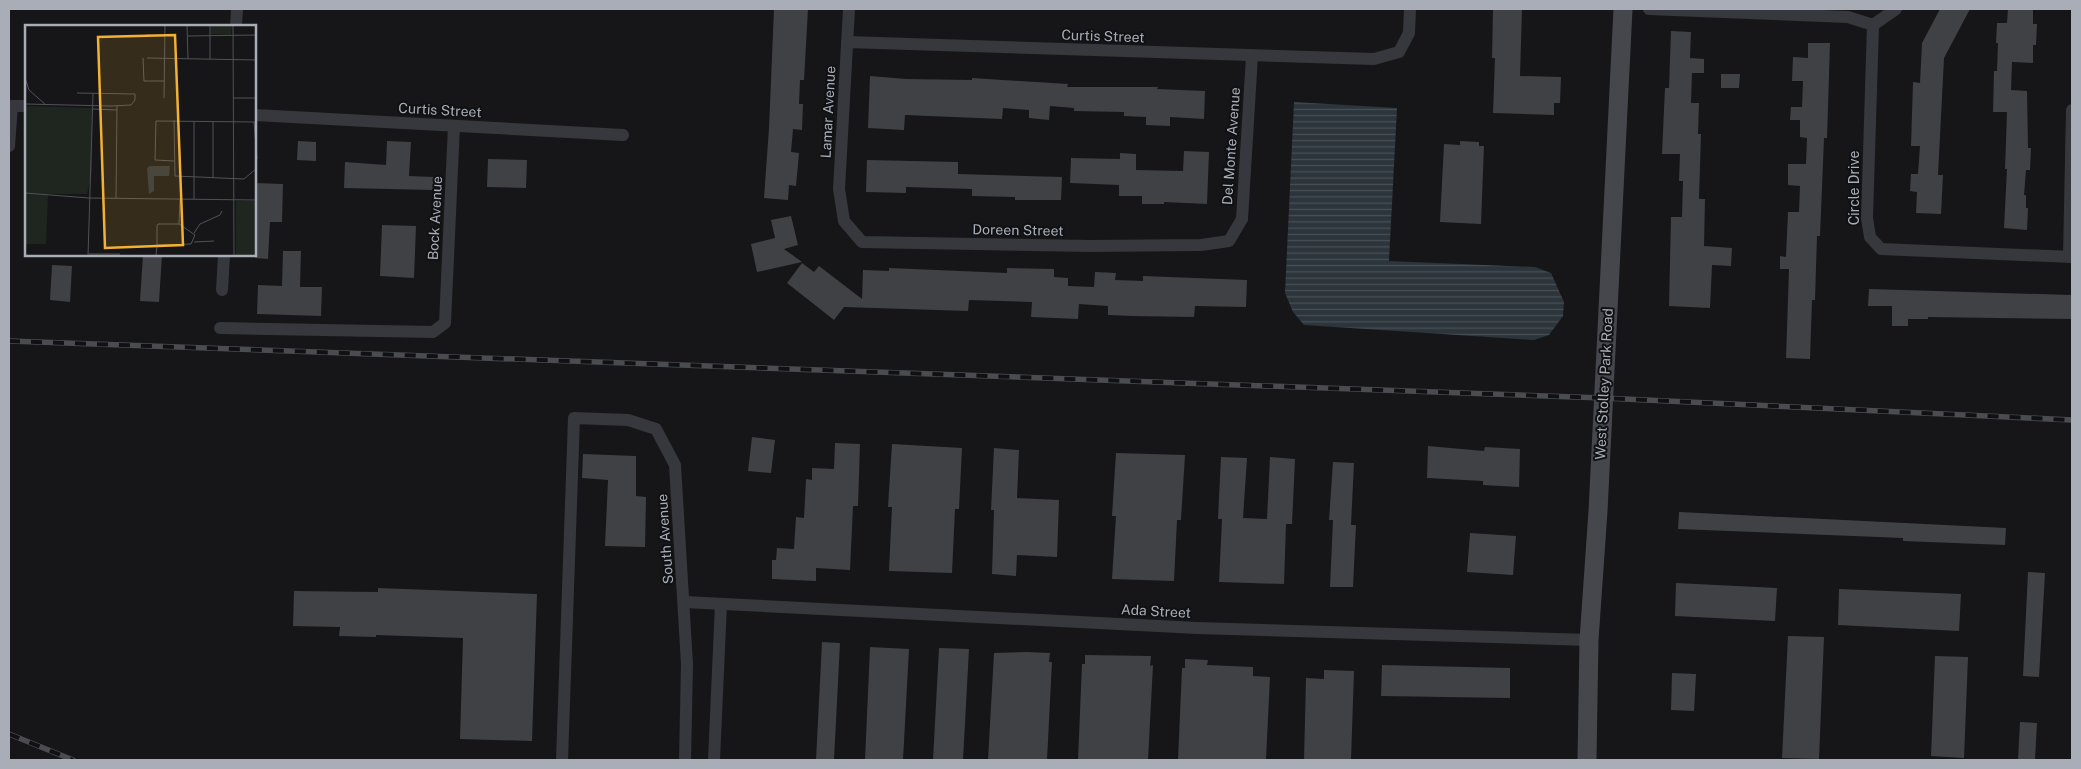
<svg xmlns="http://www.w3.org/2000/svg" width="2081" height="769" font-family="'Public Sans',sans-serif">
  <defs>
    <pattern id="water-rules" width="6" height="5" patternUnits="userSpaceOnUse" patternTransform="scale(1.25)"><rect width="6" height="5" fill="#2c353c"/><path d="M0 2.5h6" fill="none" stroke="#485056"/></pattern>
  </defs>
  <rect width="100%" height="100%" fill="#161618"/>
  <path fill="url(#water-rules)" d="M1294,102L1397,108L1389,261L1535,267L1551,273L1564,302L1563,316L1549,335L1534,340L1304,325L1293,312L1285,293Z"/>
  <g fill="#404145">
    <path d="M774,9H808L804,80H800L799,104H803L802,130L793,129L791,152L799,153L796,186L789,185L788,200L764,198L769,128Z"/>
    <path d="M1493,9H1522L1520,76L1561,77L1560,103H1554V115L1493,113L1495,58H1492Z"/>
    <path d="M1940,9H1970L1944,58L1938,175H1943L1941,214L1916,213L1917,192L1910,191L1911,174H1918L1920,146H1911L1913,82L1920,83L1922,43Z"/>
    <path d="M2008,9H2033V24H2037L2036,45H2033V63L2012,62L2011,90L2027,91L2028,148H2031L2030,170H2026L2024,195H2026V208H2028L2027,230L2004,228L2007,169H2005L2007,112H1993L1994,71H1997L1998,43H1996L1997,23H2007Z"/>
    <path d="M1671,31L1691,32L1690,58L1704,59V73H1692L1691,103H1699L1698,134H1701L1699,199H1705L1704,246L1732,248L1731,266L1712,265L1710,308L1669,306L1671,217H1682L1683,181H1679L1680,154H1662L1665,88H1669Z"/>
    <path d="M1808,43H1830L1827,138H1824L1820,236H1817L1815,300H1812L1810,359L1786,358L1789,269H1780V256L1786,257L1788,212H1799L1800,186L1788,185V164H1806L1807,138L1800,137V120H1790L1791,107H1802L1803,81H1792L1793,57L1808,58Z"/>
    <path d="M1721,74H1740L1739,88H1721Z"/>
    <path d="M870,76L906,79L972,80V78L1068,84L1067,87H1158L1157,89L1205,91L1204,119L1170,117V126L1146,125V117L1124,116V112L1074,111V108L1050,106L1049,120L1029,118V110L1003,108L1002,119L905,115L904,130L868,128Z"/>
    <path d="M298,141L316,142V161L297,160Z"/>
    <path d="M387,141L411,142L409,176L434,177V190L344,188L345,162L386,165Z"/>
    <path d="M1460,141L1479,142V146H1484L1481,224L1440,222L1444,144L1460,145Z"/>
    <path d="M1184,151L1209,152L1207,204L1164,202V204H1142V196H1119V185L1070,183L1071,158L1120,159V153L1136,154V170L1183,171Z"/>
    <path d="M488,159L527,160L526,188L487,187Z"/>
    <path d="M867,160L958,162V174L1062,177L1061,200H1015V197L972,196V189L906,187V193L866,192Z"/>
    <path d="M255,183L283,184L282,222H270L268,259L255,258Z"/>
    <path d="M791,216L798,245L784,249L802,262L757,272L751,244L775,238L771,220Z"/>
    <path d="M382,225L416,226L414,278L380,276Z"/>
    <path d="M283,251H301L300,287H322L321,316L257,314L258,285L282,286Z"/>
    <path d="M143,255H162L159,302L140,301Z"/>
    <path d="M802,263L814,272L819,266L862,299L863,270L889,271V268L1007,273V268L1054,269V277L1068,278V286L1094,287L1095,272L1116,273L1115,280L1143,281V276L1247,280L1246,307L1195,306L1194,317L1132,316L1108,315V306L1079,304L1078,319L1031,317L1032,302L969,300L968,311L844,307L834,320L787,283Z"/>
    <path d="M52,265L72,266L70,302L50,300Z"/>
    <path d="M1869,289L2072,295V319L1928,317V319H1908V326H1892V306H1868Z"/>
    <path d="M752,437L775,440L771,473L748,471Z"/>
    <path d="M835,443L860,444L858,506H853L850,570L816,568V581L772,579V560H776L777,548L794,549L796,517L804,518L806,479L812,480V468L834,469Z"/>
    <path d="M892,444L962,448L959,509H955L952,573L889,571L892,507H888Z"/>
    <path d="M1428,446L1484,451L1485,447L1520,449L1519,487L1483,485V481L1427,478Z"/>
    <path d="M994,448L1019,450L1017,498L1059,500L1057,557L1017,555L1016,576L992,574L994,510H991Z"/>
    <path d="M1116,453L1185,455L1181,520H1177L1174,581L1112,579L1116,516H1112Z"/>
    <path d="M583,454L636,456V496L646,497L645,547L605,546L608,480L582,478Z"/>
    <path d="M1221,457L1247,458L1243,518L1267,519L1270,457L1295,459L1292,524H1286L1284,584L1219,582L1222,519H1218Z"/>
    <path d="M1333,462L1354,463L1351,525H1356L1353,587H1330L1333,520H1329Z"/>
    <path d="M1679,512L2006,528L2005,545L1903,541V538L1678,529Z"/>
    <path d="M1470,533L1516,536L1513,575L1467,572Z"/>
    <path d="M2028,572L2045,573L2039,677L2023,676Z"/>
    <path d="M1676,583L1777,588L1775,621L1675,616Z"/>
    <path d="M378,588L537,594L532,741L460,739L463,638L376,635V637L339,636L340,627L293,626L294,591L378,592Z"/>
    <path d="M1839,589L1961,594L1959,631L1838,625Z"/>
    <path d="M1788,636L1824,637L1819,759L1782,758Z"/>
    <path d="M822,642L840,643L834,760H816Z"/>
    <path d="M870,647L909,649L903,760H865Z"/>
    <path d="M939,648L969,649L963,760H933Z"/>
    <path d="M1027,652L1050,653L1049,662H1052L1047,760H988L994,653Z"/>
    <path d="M1085,655L1151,656L1150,666L1153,665L1148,760H1078L1082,664H1085Z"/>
    <path d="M1935,656L1968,657L1964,758L1931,756Z"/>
    <path d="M1185,659L1208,660L1207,665L1253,667V676L1270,677L1266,760H1178L1182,668H1185Z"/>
    <path d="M1382,665L1510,668V698L1381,696Z"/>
    <path d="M1324,670L1354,671L1351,760H1304L1306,678L1324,679Z"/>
    <path d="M1672,673L1696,674L1694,711L1671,710Z"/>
    <path d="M2020,722L2037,723L2035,760H2018Z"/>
  </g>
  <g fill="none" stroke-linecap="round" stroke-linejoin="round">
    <g stroke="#37383d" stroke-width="12">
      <path d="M849,9L839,189L844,221L862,242L1090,246L1201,245L1229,241L1242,219L1252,56"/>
      <path d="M1649,9L1848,17L1873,25"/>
      <path d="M1896,9L1873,25L1867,218L1870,237L1881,249L2072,257"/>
      <path d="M236,26L237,9"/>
      <path d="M847,42L1374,59L1399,52L1409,33L1410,9"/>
      <path d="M9,106H26"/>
      <path d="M255,115L623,135"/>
      <path d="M9,146L12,106"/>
      <path d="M2069,257L2072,110"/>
      <path d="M222,290L224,255"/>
      <path d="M220,328L433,332L445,323L454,126"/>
      <path d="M684,602L1197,628L1589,640"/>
      <path d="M562,760L574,418L628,420L656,429L675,465L687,664L685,760"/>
      <path d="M714,760L721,604"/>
    </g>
    <path stroke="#45474d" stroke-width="19" d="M1587,760L1589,640L1598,511L1623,9"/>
    <defs>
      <g id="rail">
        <path d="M9,341L1603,398L2072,420"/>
        <path d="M9,734L73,760"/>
      </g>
    </defs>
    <use href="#rail" stroke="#4a4c52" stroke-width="5.5"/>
    <use href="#rail" stroke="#111113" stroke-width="4" stroke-dasharray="11" stroke-linecap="butt"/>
  </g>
  <g text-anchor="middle" stroke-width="4" stroke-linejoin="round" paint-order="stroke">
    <g font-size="14" fill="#a8adb8" stroke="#111113">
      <text transform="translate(1103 36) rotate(2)" y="5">Curtis Street</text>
      <text transform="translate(440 110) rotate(3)" y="5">Curtis Street</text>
      <text transform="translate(828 112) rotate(-87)" y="5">Lamar Avenue</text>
      <text transform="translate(1231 146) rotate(-86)" y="5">Del Monte Avenue</text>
      <text transform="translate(1854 188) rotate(-90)" y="5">Circle Drive</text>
      <text transform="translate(435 218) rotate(-87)" y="5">Bock Avenue</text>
      <text transform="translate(1018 230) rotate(1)" y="5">Doreen Street</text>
      <text transform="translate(1604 384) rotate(-87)" y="5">West Stolley Park Road</text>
      <text transform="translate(665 539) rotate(-94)" y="5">South Avenue</text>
      <text transform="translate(1156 611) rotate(3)" y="5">Ada Street</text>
    </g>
  </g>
  <g transform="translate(25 25)">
    <rect width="231" height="231" fill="#161618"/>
    <path d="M0,81L67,83V147L62,169H23L21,219H0Z" fill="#1e261f"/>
    <path d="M186,0H207L206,10L186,9ZM211,176H231V231H211Z" fill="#1e261f"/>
    <path d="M125,141H145L144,151H129V166L124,169L122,143Z" fill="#2c353c"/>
    <path fill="none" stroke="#505258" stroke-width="1" d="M162,0L163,34M208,0L209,231M122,10L140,11M162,11L232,10M118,33L119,56H139M122,33L232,35M185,34V0M0,53L4,65L21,80M139,73L140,0M208,73H232M0,79L86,81L106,80L110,75V69L52,68M68,84L92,85M149,95L150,151L219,154L232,143M169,96V174M188,96V153M229,97L232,134M149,136L130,135L131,96L232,97M0,168L64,173L232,175M91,173L92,81M154,199L155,174M169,208L175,199L195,190L197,186M169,217L189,216M64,229H95M63,231L68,69M131,231L132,220V201L133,199H154L170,210L166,219L132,220"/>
    <path fill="#f2b134" fill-opacity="0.15" stroke="#f2b134" stroke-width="2.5" d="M150,10L158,220L80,223L73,12Z"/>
    <rect width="231" height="231" fill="none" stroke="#a8adb8" stroke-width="2.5"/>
  </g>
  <rect width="2081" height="769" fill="none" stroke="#a8adb8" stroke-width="20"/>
</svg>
